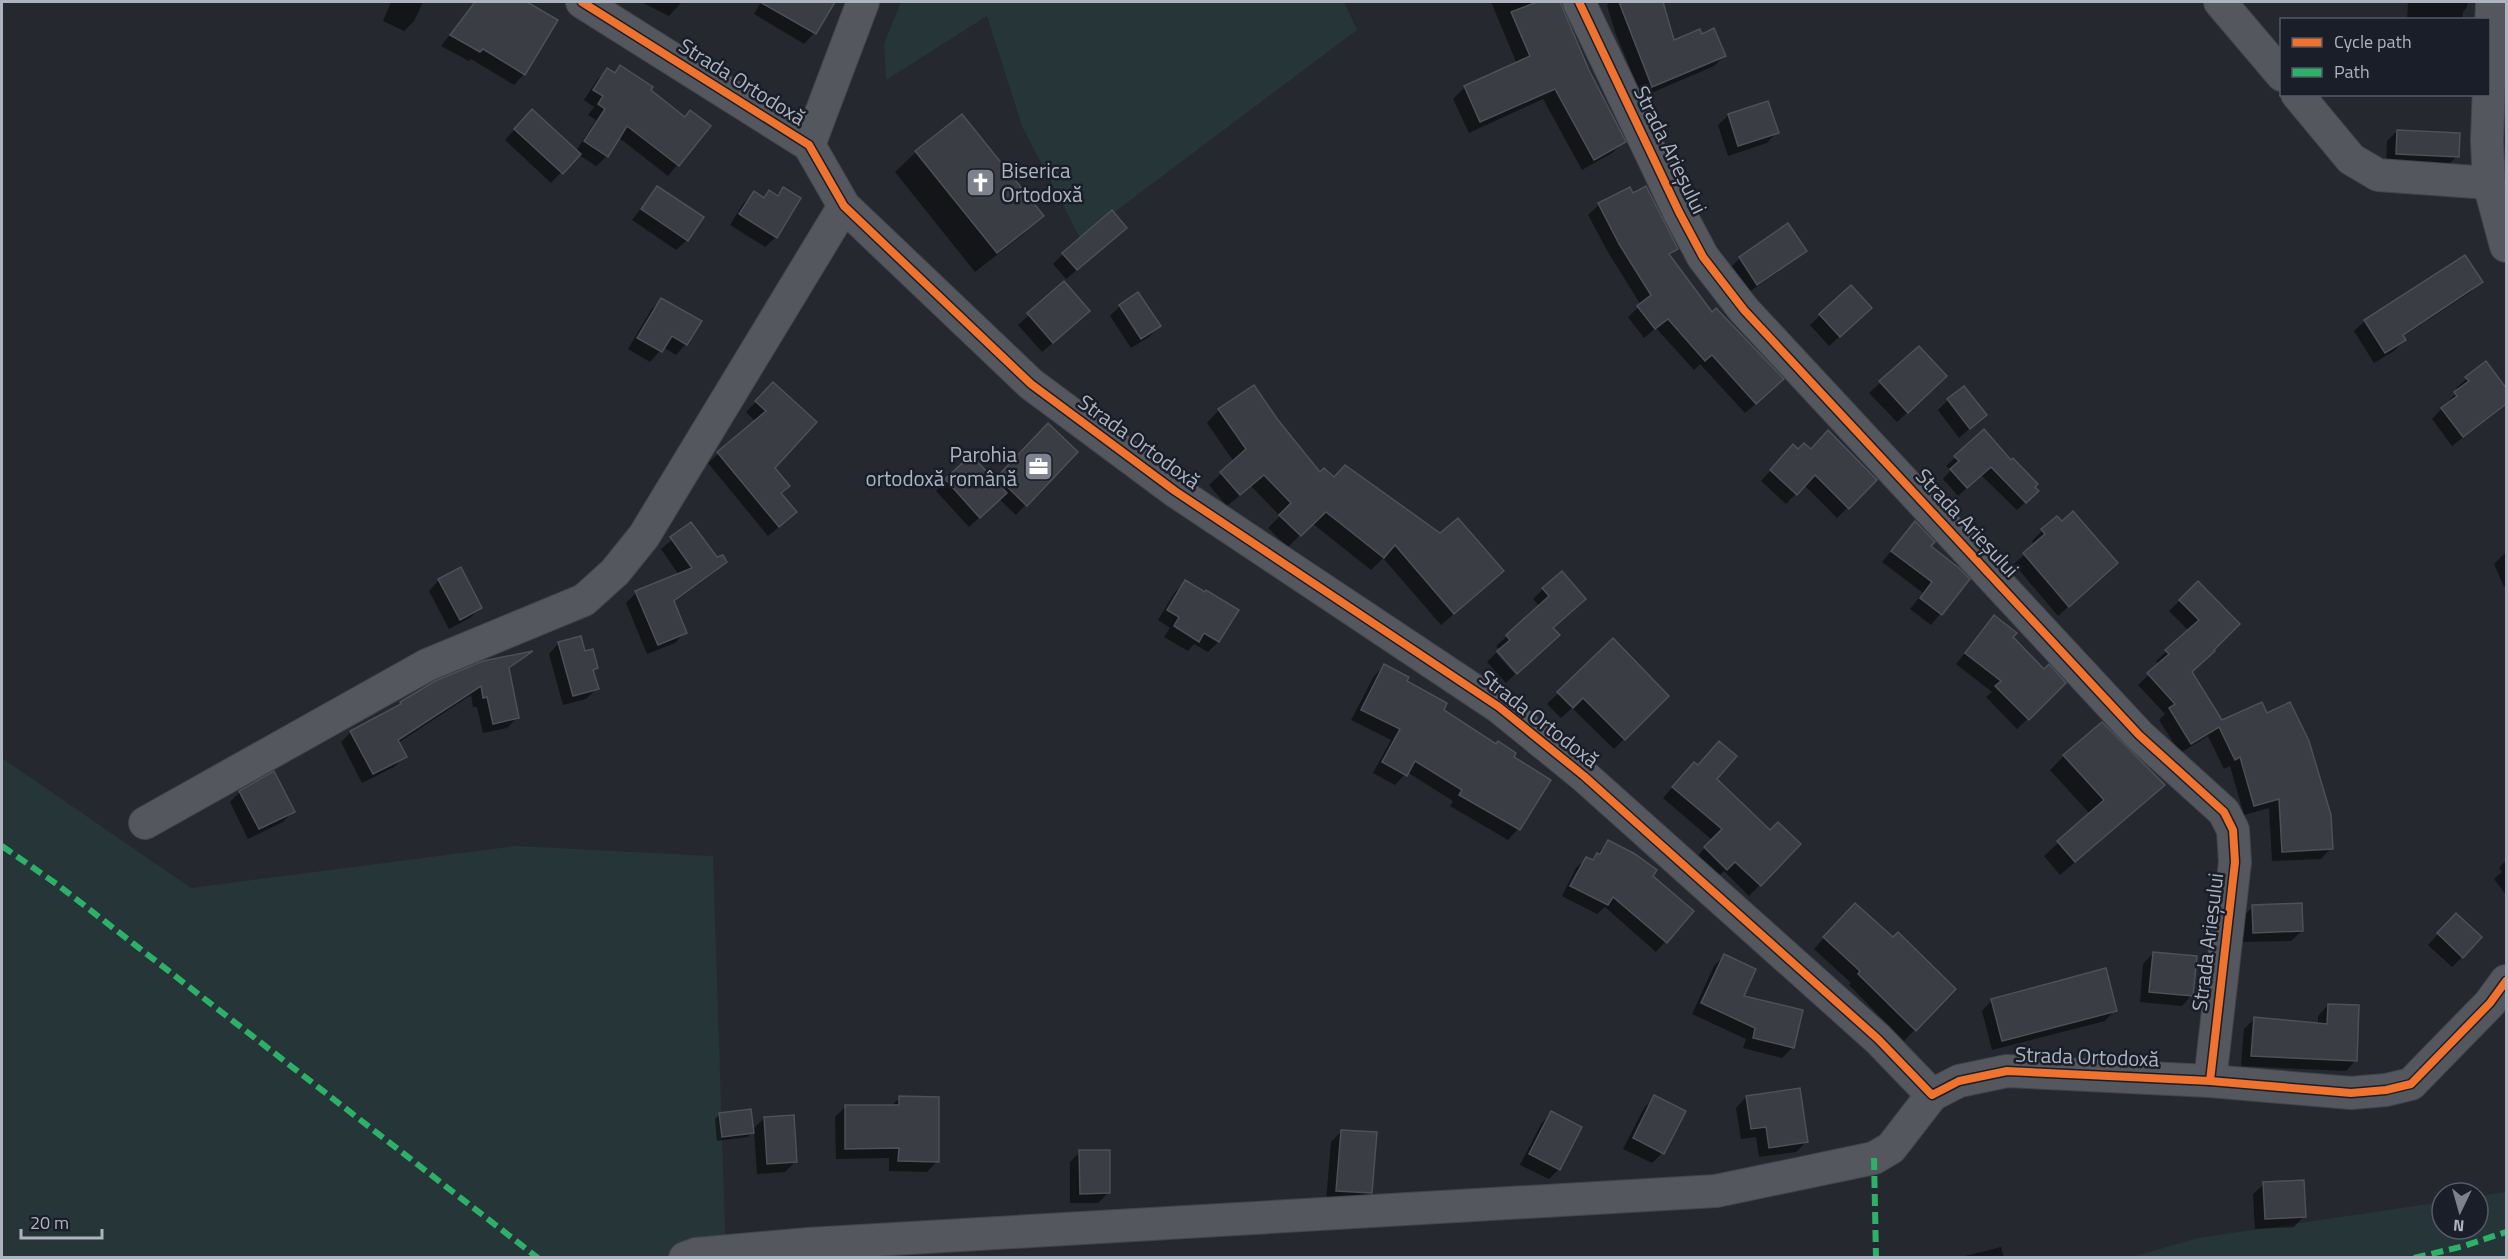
<svg xmlns="http://www.w3.org/2000/svg" width="2508" height="1259" font-family="'Titillium Web',sans-serif">
  <rect width="100%" height="100%" fill="#25282f"/>
  <g fill="#263538">
    <path d="M901,2H1344L1357,30L1080,238L1022,126L987,16L886,80L884,44Z"/>
    <path d="M2,758L191,888L516,846L713,856L726,1257H2Z"/>
    <path d="M2506,1192V1257H2132L2198,1238L2442,1202V1229H2478V1196Z"/>
  </g>
  <g fill="#0007">
    <path d="M391,2H423L414,21L404,31L383,21Z"/>
    <path d="M476,2H524L556,21L524,74L514,85L471,59L469,61L441,46Z"/>
    <path d="M641,2H682L669,16Z"/>
    <path d="M761,2H833L814,33L804,44L754,14Z"/>
    <path d="M1491,2H1559L1588,70L1624,142L1612,153L1582,170L1543,99L1469,133L1453,99L1465,87L1517,64Z"/>
    <path d="M1610,2H1661L1673,42L1701,36L1724,56L1714,66L1642,97L1615,32L1607,5Z"/>
    <path d="M2408,2H2468L2467,7L2463,12L2462,20H2407Z"/>
    <path d="M620,67L684,118L709,126L668,176L618,137L607,156L596,166L578,154L551,183L505,140L522,121L576,151L596,120L588,115L594,107L584,100L597,80L607,70L613,74Z"/>
    <path d="M1729,115L1777,132L1767,143L1728,156L1718,125Z"/>
    <path d="M2506,125V156L2505,127Z"/>
    <path d="M2397,131L2457,156L2447,166L2386,164L2387,141Z"/>
    <path d="M916,152L1042,216L1021,236L975,272L895,172Z"/>
    <path d="M657,188L687,240L676,250L632,220Z"/>
    <path d="M784,189L776,237L765,247L730,225L743,204L754,193L763,199L769,192L776,197Z"/>
    <path d="M1632,195L1676,249L1669,256L1772,390L1745,413L1700,364L1694,370L1656,328L1644,338L1628,317L1641,305L1609,254L1588,215L1599,205Z"/>
    <path d="M1787,225L1805,250L1794,261L1746,294L1729,269L1740,258Z"/>
    <path d="M1115,238L1066,279L1053,264L1063,254Z"/>
    <path d="M2481,281L2471,292L2402,337L2404,340L2394,351L2374,363L2354,331L2365,321Z"/>
    <path d="M1064,283L1078,321L1042,352L1018,325Z"/>
    <path d="M1851,287L1860,318L1829,346L1810,325Z"/>
    <path d="M662,299L686,344L676,355L663,347L650,362L628,349L651,310Z"/>
    <path d="M1120,306L1159,326L1149,337L1131,348L1110,316Z"/>
    <path d="M1919,348L1935,387L1897,422L1869,393Z"/>
    <path d="M2486,363L2506,391V404L2452,446L2432,419L2458,391L2456,388Z"/>
    <path d="M773,384V468L785,522L768,536L708,463L755,421L746,412Z"/>
    <path d="M1948,400L1985,415L1959,438L1938,410Z"/>
    <path d="M1219,410L1277,421L1320,474L1334,479L1490,583L1441,625L1383,558L1371,570L1312,523L1288,547L1268,528L1280,516L1251,486L1227,506L1209,485L1234,462L1207,423Z"/>
    <path d="M1984,431L2037,491L2017,510L1981,475L1958,496L1943,479L1951,470L1946,466Z"/>
    <path d="M1038,436L1026,504L1016,515L999,499L969,527L936,491L971,457L994,482Z"/>
    <path d="M1798,451H1810L1875,480L1837,518L1804,485L1786,504L1761,481L1783,457Z"/>
    <path d="M1915,523L1929,546L1968,579L1931,625L1910,609L1923,593L1882,562Z"/>
    <path d="M691,524L717,559L725,562L715,572L673,603L685,632L675,643L647,654L626,603L636,593L679,575L661,549Z"/>
    <path d="M2042,531L2105,573L2058,616L2014,564L2035,545L2032,541Z"/>
    <path d="M2506,552V586L2504,587L2494,564Z"/>
    <path d="M439,580L480,608L470,618L449,629L429,591Z"/>
    <path d="M1185,582L1218,642L1208,652L1194,644L1188,651L1164,637L1170,628L1158,620L1175,592Z"/>
    <path d="M2198,583L2238,624L2190,673L2222,722L2267,715L2331,848L2321,859L2272,861L2269,808L2244,815L2230,766L2224,769L2208,736L2180,753L2159,720L2165,714L2138,685L2159,665L2156,661L2189,631L2169,611Z"/>
    <path d="M1543,589L1584,599L1500,650L1496,646L1540,607L1533,599Z"/>
    <path d="M1994,617L2044,671L2064,683L2017,729L1986,697L1992,692L1956,664Z"/>
    <path d="M1613,640L1666,696L1614,749L1572,708L1561,718L1547,704Z"/>
    <path d="M559,643L584,653L597,668L592,672L597,688L586,699L563,705L549,654Z"/>
    <path d="M1496,653L1515,674L1506,683L1487,662Z"/>
    <path d="M528,654L507,671L517,718L507,728L483,733L477,707H473L471,695L398,743L405,756L394,767L362,783L341,742L351,732L394,710L401,703L436,683Z"/>
    <path d="M1384,666L1442,710L1549,780L1518,829L1508,840L1450,806L1453,801L1407,772L1395,785L1373,773L1391,740L1351,720L1374,676Z"/>
    <path d="M2064,756L2149,799L2060,875L2044,856L2090,814L2050,770Z"/>
    <path d="M1684,774L1715,779L1770,832L1799,845L1749,896L1724,871L1716,879L1695,859L1712,840L1663,798Z"/>
    <path d="M240,792L293,811L283,822L248,839L230,802Z"/>
    <path d="M1608,842L1692,911L1656,952L1605,907L1597,914L1562,896L1576,868L1586,859L1591,861Z"/>
    <path d="M2506,860V895L2494,879L2502,872L2499,868Z"/>
    <path d="M2253,907L2302,931L2291,941L2243,942L2242,917Z"/>
    <path d="M1845,915L1953,989L1904,1041L1849,985L1851,983L1814,949Z"/>
    <path d="M2456,915L2462,957L2452,967L2428,945Z"/>
    <path d="M2153,953L2192,995L2182,1006L2140,1002L2143,964Z"/>
    <path d="M1724,956L1742,997L1793,1047L1782,1058L1743,1048L1746,1039L1692,1014L1714,966Z"/>
    <path d="M1992,1000L2115,1010L2105,1021L1992,1050L1982,1011Z"/>
    <path d="M2328,1005L2356,1060L2346,1071L2241,1066L2244,1029L2254,1019L2318,1024V1016Z"/>
    <path d="M1655,1097L1662,1153L1652,1163L1623,1149L1644,1108Z"/>
    <path d="M1746,1097L1807,1141L1796,1152L1759,1157L1756,1137L1741,1139L1736,1108Z"/>
    <path d="M900,1098L937,1161L927,1172L889,1171V1158L836,1159L835,1117L845,1107L891,1106Z"/>
    <path d="M1551,1113L1559,1169L1549,1179L1520,1165L1541,1124Z"/>
    <path d="M720,1114L752,1130L764,1118L795,1162L785,1172L757,1174L754,1131L748,1137L717,1141L715,1119Z"/>
    <path d="M1341,1132L1371,1192L1361,1203L1326,1201L1331,1142Z"/>
    <path d="M1080,1152L1109,1192L1098,1203H1070V1162Z"/>
    <path d="M2264,1184L2304,1216L2294,1227L2255,1229L2253,1194Z"/>
    <path d="M2001,1247L2004,1258H1963L1965,1256Z"/>
  </g>
  <g fill="#3a3d43" stroke="#4c5057" stroke-width="1.5">
    <path d="M475,2H527L558,20L525,75L483,49L480,52L450,35Z"/>
    <path d="M760,2H835L816,34Z"/>
    <path d="M1537,2H1560L1589,70L1626,142L1594,160L1555,89L1480,122L1464,86L1530,56L1511,12Z"/>
    <path d="M1619,2H1663L1674,40L1700,29L1702,34L1714,28L1726,56L1652,87Z"/>
    <path d="M620,65L653,87L651,90L685,117L690,110L711,126L679,166L627,126L608,157L584,141L605,109L598,104L603,96L593,90L607,68L615,73Z"/>
    <path d="M1768,101L1779,133L1738,146L1728,114Z"/>
    <path d="M532,109L581,154L563,174L514,129Z"/>
    <path d="M962,114L1044,216L997,253L915,151Z"/>
    <path d="M2397,130L2460,133L2459,157L2396,154Z"/>
    <path d="M657,186L704,217L688,241L641,209Z"/>
    <path d="M1646,186L1678,249L1669,254L1712,312L1716,308L1784,379L1756,404L1712,355L1705,361L1668,319L1655,329L1637,306L1651,295L1619,244L1598,203L1630,187L1633,193Z"/>
    <path d="M783,187L801,198L777,238L739,214L754,191L764,198L769,190L778,196Z"/>
    <path d="M1112,210L1127,228L1077,270L1062,253Z"/>
    <path d="M1788,223L1807,251L1757,285L1739,257Z"/>
    <path d="M2465,255L2483,282L2403,335L2406,340L2385,353L2364,320Z"/>
    <path d="M1064,281L1090,311L1053,343L1027,313Z"/>
    <path d="M1851,285L1872,308L1840,337L1819,314Z"/>
    <path d="M1138,292L1161,326L1141,339L1119,305Z"/>
    <path d="M661,298L702,321L687,345L672,336L662,352L637,338Z"/>
    <path d="M1919,346L1947,376L1908,413L1879,381Z"/>
    <path d="M2486,361L2506,388V404L2463,437L2441,408L2457,396L2454,392L2469,381L2465,377Z"/>
    <path d="M773,382L817,422L775,468L790,486L781,493L797,512L779,527L717,452L766,411L755,401Z"/>
    <path d="M1254,385L1278,420L1320,472L1324,468L1334,477L1345,465L1440,533L1458,518L1504,571L1454,614L1395,545L1384,558L1326,512L1301,536L1279,515L1291,503L1264,475L1240,495L1220,472L1246,449L1218,409Z"/>
    <path d="M1964,386L1987,415L1970,429L1947,399Z"/>
    <path d="M1048,423L1078,452L1027,506L997,477Z"/>
    <path d="M1984,429L2011,460L2013,458L2038,484L2035,487L2039,491L2026,503L1991,467L1967,488L1950,469L1959,461L1954,456Z"/>
    <path d="M1828,430L1877,480L1849,509L1815,475L1797,495L1770,470L1793,444L1798,449L1804,443L1811,449Z"/>
    <path d="M971,455L1007,493L980,518L945,479Z"/>
    <path d="M2073,511L2118,563L2069,607L2023,553L2045,534L2041,529L2057,516L2062,521Z"/>
    <path d="M1915,521L1935,542L1931,546L1959,568L1970,579L1942,615L1920,598L1932,582L1891,551Z"/>
    <path d="M691,522L717,557L723,555L727,562L674,601L687,633L658,645L635,591L692,568L670,537Z"/>
    <path d="M461,567L482,608L460,620L438,579Z"/>
    <path d="M1562,571L1586,599L1553,628L1560,635L1517,674L1497,651L1510,640L1506,635L1549,596L1542,588Z"/>
    <path d="M1185,580L1205,592L1206,590L1239,610L1219,642L1204,633L1199,642L1174,626L1179,617L1167,610Z"/>
    <path d="M2198,581L2240,624L2214,650L2215,651L2192,672L2222,720L2262,702L2267,713L2290,702L2309,741L2331,815L2333,849L2282,852L2279,799L2254,806L2240,757L2235,760L2219,727L2191,744L2169,708L2175,704L2147,673L2169,654L2165,650L2199,620L2179,600Z"/>
    <path d="M1994,615L2017,633L2013,637L2044,669L2049,664L2066,683L2029,720L1995,686L2001,681L1965,653Z"/>
    <path d="M581,636L585,651L593,649L598,668L593,670L599,689L573,696L558,642Z"/>
    <path d="M1613,638L1669,696L1625,740L1583,698L1573,708L1557,692Z"/>
    <path d="M533,651L509,668L519,718L493,724L487,697L483,698L481,686L398,740L407,757L373,774L350,731L401,704L400,702L435,681L483,661Z"/>
    <path d="M1384,664L1409,677L1407,681L1447,703L1444,710L1496,744L1498,741L1516,753L1514,757L1551,780L1520,830L1459,795L1462,790L1415,761L1407,776L1382,762L1400,729L1361,710Z"/>
    <path d="M2102,722L2165,785L2075,862L2057,841L2104,800L2063,755Z"/>
    <path d="M1719,741L1737,756L1717,779L1770,830L1778,822L1801,844L1761,886L1735,862L1727,870L1704,847L1722,829L1672,787L1694,762L1698,765Z"/>
    <path d="M274,771L295,812L259,829L239,791Z"/>
    <path d="M1608,840L1635,854L1657,870L1653,876L1694,911L1667,943L1613,897L1608,905L1570,886L1586,857L1593,860L1597,853L1600,854Z"/>
    <path d="M1855,903L1893,937L1898,932L1956,989L1916,1031L1858,974L1860,971L1823,937Z"/>
    <path d="M2302,903L2303,931L2253,933L2252,905Z"/>
    <path d="M2456,913L2482,937L2463,958L2437,933Z"/>
    <path d="M2153,952L2197,956L2193,996L2149,992Z"/>
    <path d="M1724,954L1756,969L1744,996L1803,1010L1794,1048L1753,1038L1755,1028L1701,1003Z"/>
    <path d="M2106,968L2117,1011L2002,1041L1991,999Z"/>
    <path d="M2328,1004L2359,1005L2357,1061L2251,1056L2254,1017L2327,1024Z"/>
    <path d="M1800,1088L1808,1142L1769,1148L1766,1127L1751,1129L1746,1096Z"/>
    <path d="M1654,1095L1686,1111L1664,1154L1633,1138Z"/>
    <path d="M899,1096L939,1097V1162L898,1161L899,1148L845,1149V1105H899Z"/>
    <path d="M751,1109L754,1133L722,1137L719,1113Z"/>
    <path d="M1551,1111L1582,1127L1560,1170L1529,1154Z"/>
    <path d="M794,1115L797,1162L767,1164L764,1117Z"/>
    <path d="M1341,1130L1377,1132L1372,1193L1336,1191Z"/>
    <path d="M1079,1150H1110V1193L1080,1194Z"/>
    <path d="M2304,1180L2306,1217L2265,1219L2263,1182Z"/>
  </g>
  <g fill="none" stroke-linecap="round" stroke-linejoin="round">
    <defs>
      <g id="minor">
        <path d="M582,2L809,145L844,206L1031,384L1175,491L1499,707L1584,776L1878,1039L1932,1095L1959,1081L2007,1071L2210,1081L2351,1093L2386,1090L2411,1084L2490,1003L2506,981"/>
        <path d="M1579,2L1679,212L1703,257L1744,310L2139,735L2224,812L2233,830L2235,862L2210,1081"/>
        <path d="M2220,2L2282,75"/>
        <path d="M2492,2L2487,141L2489,183L2506,246"/>
        <path d="M2297,94L2351,159L2378,175L2489,183"/>
        <path d="M809,145L863,2"/>
        <path d="M145,823L427,665L584,600L615,572L644,536L844,206"/>
        <path d="M685,1258L696,1254L808,1244L1716,1191L1874,1158L1891,1148L1932,1095"/>
      </g>
    </defs>
    <use href="#minor" stroke="#42444a" stroke-width="34"/>
    <use href="#minor" stroke="#54575e" stroke-width="32"/>
    <g stroke="#2db169" stroke-width="6" stroke-dasharray="12 6" stroke-linecap="butt">
      <path d="M2,846L58,885L538,1258"/>
      <path d="M1874,1158L1876,1258"/>
      <path d="M2414,1258L2464,1246L2506,1232"/>
    </g>
    <defs>
      <g id="cycleway">
        <path d="M582,2L809,145L844,206L1031,384L1175,491L1499,707L1584,776L1878,1039L1932,1095L1959,1081L2007,1071L2210,1081L2351,1093L2386,1090L2411,1084L2490,1003L2506,981"/>
        <path d="M1579,2L1679,212L1703,257L1744,310L2139,735L2224,812L2233,830L2235,862L2210,1081"/>
      </g>
    </defs>
    <use href="#cycleway" stroke="#191e29" stroke-width="11"/>
    <use href="#cycleway" stroke="#ef722f" stroke-width="8"/>
  </g>
  <defs>
    <symbol id="church-square" viewBox="-11 -11 22 22"><rect x="-9" y="-9" width="18" height="18" rx="4" fill="#7e828e" stroke="#191e29"/><path d="M-1.2-6h2.4v3.5h3.3v2.4h-3.3V6h-2.4V-.1h-3.3v-2.4h3.3Z" fill="#fff"/></symbol>
    <symbol id="office-square" viewBox="-11 -11 22 22"><rect x="-9" y="-9" width="18" height="18" rx="4" fill="#7e828e" stroke="#191e29"/><path d="M-6-3h4V-5.5h4V-3h4V5H-6ZM-1-4.5V-3h2v-1.5ZM-6 0V1H6V0Z" fill="#fff"/></symbol>
  </defs>
  <g fill-rule="evenodd">
    <use href="#church-square" x="964" y="166" width="33" height="33"/>
    <use href="#office-square" x="1022" y="450" width="33" height="33"/>
  </g>
  <g text-anchor="middle" stroke-width="5" stroke-linejoin="round" paint-order="stroke">
    <g font-size="21" fill="#aeb3c1" stroke="#191e29">
      <text transform="translate(742 82) rotate(32)" y="7">Strada Ortodoxă</text>
      <text transform="translate(1670 150) rotate(64)" y="7">Strada Arieșului</text>
      <text transform="translate(1139 442) rotate(36)" y="7">Strada Ortodoxă</text>
      <text transform="translate(1967 523) rotate(47)" y="7">Strada Arieșului</text>
      <text transform="translate(1539 719) rotate(38)" y="7">Strada Ortodoxă</text>
      <text transform="translate(2208 942) rotate(-83)" y="7">Strada Arieșului</text>
      <text transform="translate(2087 1057) rotate(2)" y="7">Strada Ortodoxă</text>
    </g>
    <g font-size="21" fill="#aeb3c1" stroke="#191e29" text-anchor="start">
      <text x="1001" y="178">Biserica<tspan x="1001" dy="24">Ortodoxă</tspan></text>
      <text x="1017" y="462" text-anchor="end">Parohia<tspan x="1017" dy="24">ortodoxă română</tspan></text>
    </g>
  </g>
  <rect width="2508" height="1259" fill="none" stroke="#aeb3c1" stroke-width="6"/>
  <rect x="2280" y="18" width="210" height="78" fill="#191e29" stroke="#555a66" stroke-width="1.5"/>
  <rect x="2292" y="38" width="30" height="9" fill="#ef722f" stroke="#555a66" stroke-width="1.5"/>
  <text x="2334" y="48" font-size="18" fill="#aeb3c1">Cycle path</text>
  <rect x="2292" y="68" width="30" height="9" fill="#2db169" stroke="#555a66" stroke-width="1.5"/>
  <text x="2334" y="78" font-size="18" fill="#aeb3c1">Path</text>
  <g transform="translate(2460 1211) rotate(185)"><circle r="28" fill="#191e29" stroke="#555a66" stroke-width="1.5"/>
  <path d="M0-4.5L10 22L0 15L-10 22Z" fill="#7e828e"/>
  <text y="-9" font-size="16" font-weight="bold" text-anchor="middle" fill="#aeb3c1">N</text>
  </g>
  <path d="M21 1229v9h81v-9" fill="none" stroke="#aeb3c1" stroke-width="3"/>
  <text x="30" y="1229" font-size="18" fill="#aeb3c1" stroke="#191e29" stroke-width="4.5" paint-order="stroke">20 m</text>
</svg>
